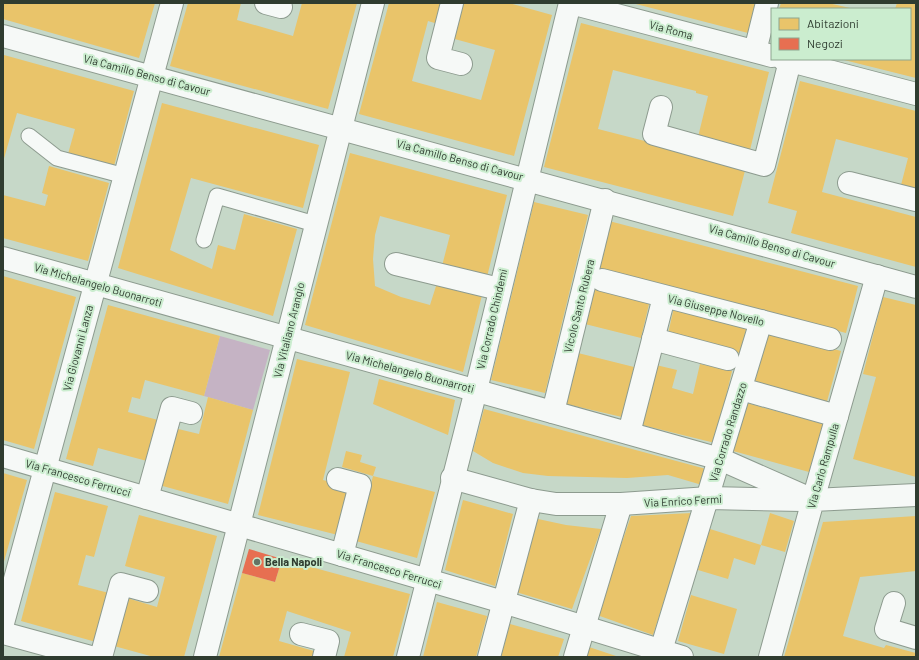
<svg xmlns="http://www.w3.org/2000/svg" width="919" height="660" font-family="Barlow,sans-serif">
  <rect width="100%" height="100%" fill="#c6d8c8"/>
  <path fill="#c5b3c4" d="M220,336L270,350L253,410L204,396Z"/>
  <g fill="#e9c46a">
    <path d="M3,3H155L139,58L3,19Z"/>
    <path d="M188,3H241L237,20L293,36L302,3H357L328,109L170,66Z"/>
    <path d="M389,3H443L438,24L428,21L412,81L481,100L495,50L451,38L460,3H509L552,15L514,156L359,114Z"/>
    <path d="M632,3H755L748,33Z"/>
    <path d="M781,3H828L850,8L779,9Z"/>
    <path d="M897,3H916V78L844,60L910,59V9H895Z"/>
    <path d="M581,23L769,72L750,150L698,137L708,96L696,93V91L613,70L598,129L746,167L733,216L544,167Z"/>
    <path d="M4,55L134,91L114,166L68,154L75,129L17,113L3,162Z"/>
    <path d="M800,81L916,111V189L901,185L908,158L836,139L822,192L916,217V267L791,233L797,211L768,203Z"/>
    <path d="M162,103L319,145L303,208L191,178L170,250L212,269L218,245L235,250L244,214L297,229L273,316L118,268Z"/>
    <path d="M350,153L507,195L487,277L442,266L450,235L380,216L375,235L373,259L375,286L401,297L430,305L437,283L482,295L463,372L305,325Z"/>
    <path d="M49,166L109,183L88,261L3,238V195L45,206L48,195L42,193Z"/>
    <path d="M534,202L588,215L545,393L491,380Z"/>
    <path d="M609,221L858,286L846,333L597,268Z"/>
    <path d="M3,276L76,297L34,449L3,440Z"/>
    <path d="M594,286L650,300L641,338L585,324Z"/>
    <path d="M883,297L916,305V477L853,459L876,377L863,374Z"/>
    <path d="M108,305L220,336L204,396L145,380L140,399L132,397L128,412L158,420L147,461L98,448L93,466L66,459Z"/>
    <path d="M674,307L747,326L740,353L668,334Z"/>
    <path d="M769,331L841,351L826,405L754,385Z"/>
    <path d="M578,353L634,367L622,417L566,404Z"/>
    <path d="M297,359L350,372L323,480L350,487L338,535L258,515Z"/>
    <path d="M700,364L732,371L715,443L642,425L656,365L677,370L672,388L693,394Z"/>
    <path d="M379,379L455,400L448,435L373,404Z"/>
    <path d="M208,397L253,410L228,504L159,485L174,428L199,434Z"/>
    <path d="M747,403L823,424L809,472L733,451Z"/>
    <path d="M484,409L706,469L702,485L668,475L627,478L548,476L523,473L493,463L473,451Z"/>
    <path d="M346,451L362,455L360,462L376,467L373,476L435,492L417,558L356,541L373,476L342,467Z"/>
    <path d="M3,473L27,480L3,565Z"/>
    <path d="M55,492L108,506L94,557L86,555L78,585L109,593L96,642L21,621Z"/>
    <path d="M463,500L513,514L495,586L445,570Z"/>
    <path d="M692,513L653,635L597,615L631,516Z"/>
    <path d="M770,513L794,521L785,552L761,545Z"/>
    <path d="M139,515L217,536L184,657H154L114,646L127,598L157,607L165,577L125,566Z"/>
    <path d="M916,516V571L860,577L843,636L884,648L886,645L912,652L916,653V657H784L823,522Z"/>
    <path d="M538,519L566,525L601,529L572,609L516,592Z"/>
    <path d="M710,529L761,545L755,565L734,558L728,579L698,570Z"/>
    <path d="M282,559L410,594L393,657H344L351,632L287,611L279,641L314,651L313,657H219L242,573L275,582Z"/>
    <path d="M691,595L737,609L724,654L678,641Z"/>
    <path d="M437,602L487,616L476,657H423Z"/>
    <path d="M510,624L564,639L558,657H501Z"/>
    <path d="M589,647L619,657H586Z"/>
  </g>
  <path fill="#e76f51" d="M249,549L282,559L275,582L242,573Z"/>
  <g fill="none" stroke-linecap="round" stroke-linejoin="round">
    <defs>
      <g id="lane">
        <path d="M29,136L57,158L125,176"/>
        <path d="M204,240L217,196L315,224"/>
      </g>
      <g id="street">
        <path d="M266,3L281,7"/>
        <path d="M452,3L438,58L461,64"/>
        <path d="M571,3L772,56"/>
        <path d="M755,51L767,3"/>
        <path d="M783,59L916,94"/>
        <path d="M661,107L654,134L764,165L790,61"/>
        <path d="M341,128L373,3"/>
        <path d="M849,183L916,200"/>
        <path d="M3,258L720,459L813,500"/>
        <path d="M396,264L499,289"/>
        <path d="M602,280L830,339"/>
        <path d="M653,339L728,359"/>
        <path d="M741,389L837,416"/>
        <path d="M553,412L605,200"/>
        <path d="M629,433L664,297"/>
        <path d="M452,478L531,500L556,504H621L709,498L803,500"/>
        <path d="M338,479L360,485L342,555"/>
        <path d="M147,498L172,408L191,413"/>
        <path d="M813,500L877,276"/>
        <path d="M894,603L886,629L916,638"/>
        <path d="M3,623L172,3"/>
        <path d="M3,633L91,657"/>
        <path d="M301,634L328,641L324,657"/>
        <path d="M101,657L121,584L147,591"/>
        <path d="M408,657L476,390L570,3"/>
        <path d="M489,657L531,500"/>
        <path d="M575,657L621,504"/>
        <path d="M659,657L761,321"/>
      </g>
      <g id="secondary">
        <path d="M3,36L916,287"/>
        <path d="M3,456L503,602L682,657"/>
        <path d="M205,657L341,128"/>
        <path d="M770,657L813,500L916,495"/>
      </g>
    </defs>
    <use href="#lane" stroke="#8d9b8f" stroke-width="17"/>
    <use href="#street" stroke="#8d9b8f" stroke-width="24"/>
    <use href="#secondary" stroke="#8d9b8f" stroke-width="24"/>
    <use href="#lane" stroke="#f6f9f7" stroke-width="15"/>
    <use href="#street" stroke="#f6f9f7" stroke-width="22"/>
    <use href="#secondary" stroke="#f6f9f7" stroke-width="22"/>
  </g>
  <circle fill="#647365" stroke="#cbedcf" stroke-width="1.5" cx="257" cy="562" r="4"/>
  <g text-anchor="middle" stroke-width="4" stroke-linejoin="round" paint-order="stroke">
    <g font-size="11" fill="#2f3c30" stroke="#cbedcf">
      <text transform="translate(671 30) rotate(15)" y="4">Via Roma</text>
      <text transform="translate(147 75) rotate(15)" y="4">Via Camillo Benso di Cavour</text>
      <text transform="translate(460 160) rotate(15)" y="4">Via Camillo Benso di Cavour</text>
      <text transform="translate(772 246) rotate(16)" y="4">Via Camillo Benso di Cavour</text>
      <text transform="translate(98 285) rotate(16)" y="4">Via Michelangelo Buonarroti</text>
      <text transform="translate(579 306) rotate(-76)" y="4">Vicolo Santo Rubera</text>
      <text transform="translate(716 310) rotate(14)" y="4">Via Giuseppe Novello</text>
      <text transform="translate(492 319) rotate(-77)" y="4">Via Corrado Chindemi</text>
      <text transform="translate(289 330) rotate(-76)" y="4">Via Vitaliano Arangio</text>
      <text transform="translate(78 348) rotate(-75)" y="4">Via Giovanni Lanza</text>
      <text transform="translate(410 372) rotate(15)" y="4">Via Michelangelo Buonarroti</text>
      <text transform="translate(728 432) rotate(-73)" y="4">Via Corrado Randazzo</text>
      <text transform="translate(823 466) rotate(-74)" y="4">Via Carlo Rampulla</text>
      <text transform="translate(78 478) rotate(16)" y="4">Via Francesco Ferrucci</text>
      <text transform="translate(683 501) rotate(-3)" y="4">Via Enrico Fermi</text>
      <text transform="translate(389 569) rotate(17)" y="4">Via Francesco Ferrucci</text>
    </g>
    <g font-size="11" font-weight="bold" fill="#2f3c30" stroke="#cbedcf" text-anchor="start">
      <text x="265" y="566">Bella Napoli</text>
    </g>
  </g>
  <rect width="919" height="660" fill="none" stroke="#2f3c30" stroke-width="8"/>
  <rect x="771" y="8" width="140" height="52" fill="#cbedcf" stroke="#8da68f"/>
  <rect x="779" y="18" width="20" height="12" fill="#e9c46a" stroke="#8da68f"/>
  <text x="807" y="28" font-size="12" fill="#2f3c30">Abitazioni</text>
  <rect x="779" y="38" width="20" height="12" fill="#e76f51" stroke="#8da68f"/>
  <text x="807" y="48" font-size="12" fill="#2f3c30">Negozi</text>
</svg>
